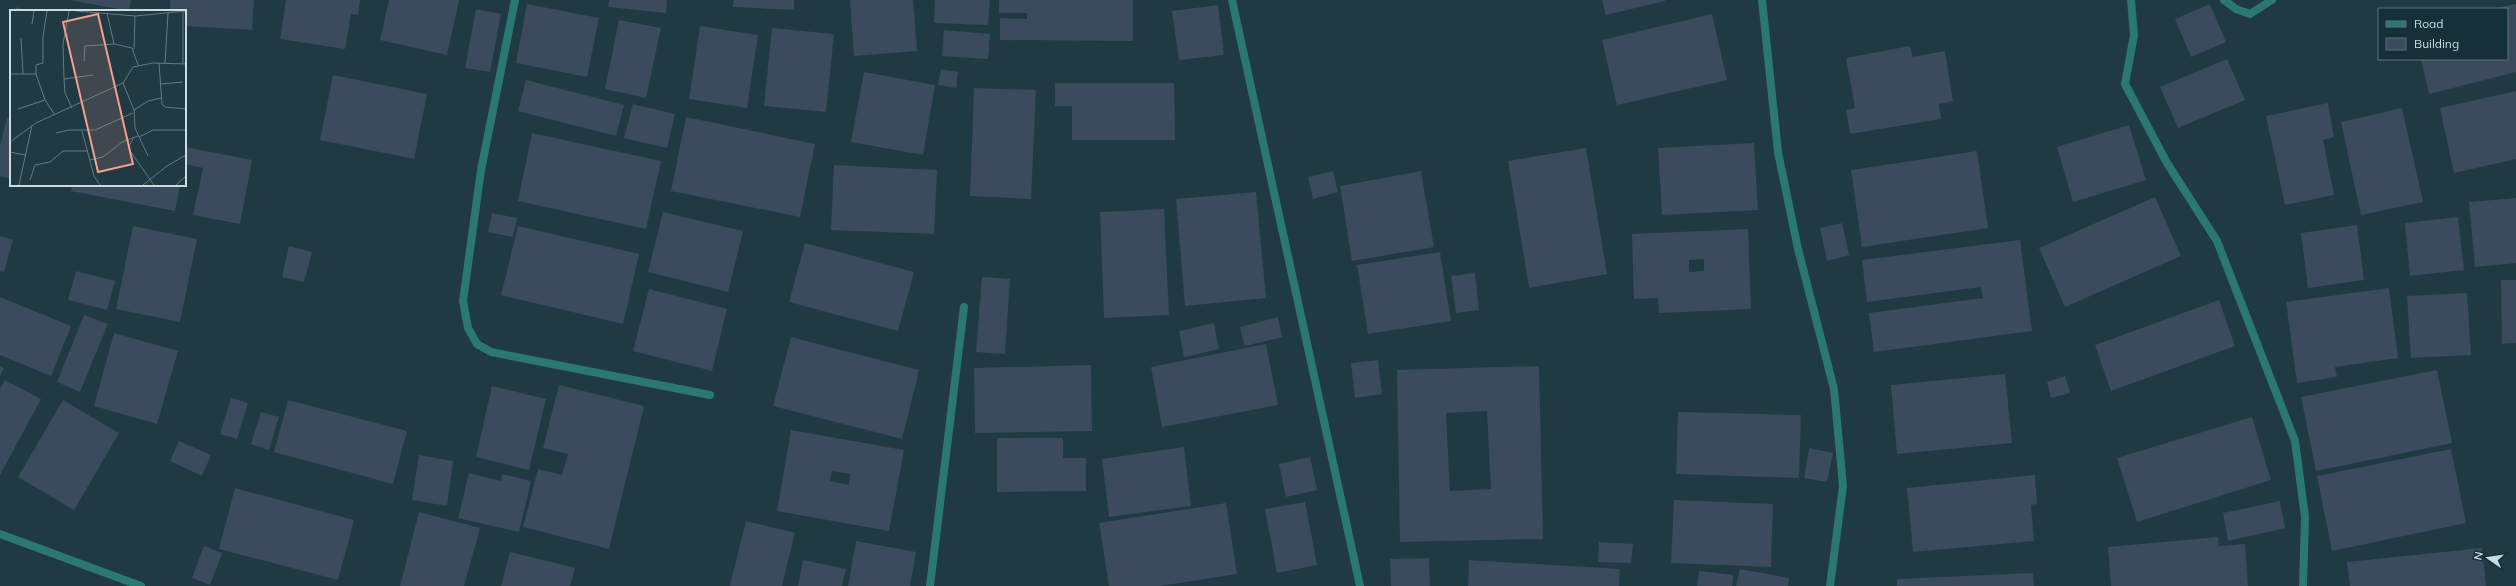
<svg xmlns="http://www.w3.org/2000/svg" width="2516" height="586" font-family="Mulish,sans-serif">
  <rect width="100%" height="100%" fill="#1f3a43"/>
  <g fill="#3b4a5c" fill-rule="evenodd">
    <path d="M69,0H131L129,11Z"/>
    <path d="M170,0H254L252,30L185,26V11H170Z"/>
    <path d="M286,0H360L358,15L351,14L345,49L280,39Z"/>
    <path d="M389,0H459L447,55L380,40Z"/>
    <path d="M609,0H667L666,13L608,7Z"/>
    <path d="M734,0H794V10L733,7Z"/>
    <path d="M850,0H913L917,51L854,56Z"/>
    <path d="M935,0H990L988,25L934,23Z"/>
    <path d="M999,0H1133V41L1000,40V18L1027,19V13H999Z"/>
    <path d="M1602,0H1665V1L1606,15Z"/>
    <path d="M527,4L599,18L587,77L516,63Z"/>
    <path d="M2210,4L2226,42L2191,57L2175,19Z"/>
    <path d="M2516,4V72L2429,94L2421,59H2507V9L2497,8Z"/>
    <path d="M1218,5L1224,55L1179,60L1172,11Z"/>
    <path d="M16,7L29,11H15Z"/>
    <path d="M476,9L501,14L490,72L465,68Z"/>
    <path d="M1712,14L1727,80L1617,105L1602,40Z"/>
    <path d="M619,20L661,28L646,98L605,89Z"/>
    <path d="M700,26L758,35L747,108L689,99Z"/>
    <path d="M772,28L834,34L826,112L764,106Z"/>
    <path d="M944,30L990,34L988,59L942,56Z"/>
    <path d="M1910,46L1913,57L1945,51L1953,101L1939,104L1941,119L1850,134L1846,110L1855,108L1846,58Z"/>
    <path d="M2227,59L2245,100L2178,128L2160,87Z"/>
    <path d="M941,69L958,72L956,88L938,85Z"/>
    <path d="M864,72L935,85L923,155L851,142Z"/>
    <path d="M333,75L427,94L414,159L320,140Z"/>
    <path d="M526,80L624,105L616,136L518,111Z"/>
    <path d="M1055,83H1174L1175,140H1072V106H1055Z"/>
    <path d="M974,88L1036,90L1031,199L970,196Z"/>
    <path d="M2516,91V159L2454,173L2440,108Z"/>
    <path d="M2328,103L2334,137L2323,140L2334,195L2285,205L2266,116Z"/>
    <path d="M633,104L675,114L667,148L624,138Z"/>
    <path d="M2402,108L2423,202L2361,215L2341,122Z"/>
    <path d="M686,117L815,144L800,217L671,191Z"/>
    <path d="M7,118L11,119V179L0,176V146Z"/>
    <path d="M2129,125L2146,180L2073,202L2057,147Z"/>
    <path d="M532,133L661,161L646,229L518,201Z"/>
    <path d="M1754,143L1758,210L1662,215L1658,148Z"/>
    <path d="M185,147L252,160L240,224L193,215L203,168L185,164Z"/>
    <path d="M1586,148L1607,274L1529,288L1508,161Z"/>
    <path d="M1977,151L1988,228L1862,247L1851,170Z"/>
    <path d="M834,165L937,170L934,234L831,230Z"/>
    <path d="M1333,171L1338,192L1313,199L1308,177Z"/>
    <path d="M1421,171L1434,247L1352,261L1340,186Z"/>
    <path d="M72,185H180L175,211L71,191Z"/>
    <path d="M1256,192L1266,298L1185,306L1176,199Z"/>
    <path d="M2155,197L2181,256L2065,307L2039,248Z"/>
    <path d="M2516,198V263L2475,267L2469,202Z"/>
    <path d="M1164,209L1169,315L1104,318L1100,212Z"/>
    <path d="M663,212L743,231L728,292L648,272Z"/>
    <path d="M492,213L517,218L513,237L488,232Z"/>
    <path d="M2458,217L2464,270L2410,276L2405,223Z"/>
    <path d="M1842,223L1849,255L1827,261L1820,228Z"/>
    <path d="M2357,225L2364,280L2308,288L2301,233Z"/>
    <path d="M133,226L197,239L180,322L116,309Z"/>
    <path d="M518,226L639,254L623,324L501,295Z"/>
    <path d="M1748,229L1751,309L1659,313L1658,298L1634,299L1632,234ZM1704,259V271L1689,272V260Z"/>
    <path d="M0,236L13,240L4,272L0,271Z"/>
    <path d="M2020,240L2032,331L1874,352L1869,313L1983,298L1981,287L1867,302L1862,260Z"/>
    <path d="M805,243L914,272L898,331L789,302Z"/>
    <path d="M289,246L312,252L304,282L282,277Z"/>
    <path d="M1440,252L1451,321L1368,334L1357,265Z"/>
    <path d="M76,271L115,281L107,310L68,300Z"/>
    <path d="M1475,273L1479,310L1456,313L1451,276Z"/>
    <path d="M982,277L1010,279L1005,354L976,352Z"/>
    <path d="M2501,280H2516V343L2502,344Z"/>
    <path d="M2389,288L2398,358L2335,367L2337,377L2297,383L2286,302Z"/>
    <path d="M649,289L727,309L712,371L633,351Z"/>
    <path d="M2467,293L2471,355L2411,358L2407,296Z"/>
    <path d="M0,297L71,326L51,376L0,355Z"/>
    <path d="M2219,300L2235,346L2111,391L2095,345Z"/>
    <path d="M84,315L108,324L80,392L57,382Z"/>
    <path d="M1278,317L1282,337L1245,346L1240,327Z"/>
    <path d="M1214,323L1219,349L1184,357L1179,331Z"/>
    <path d="M114,333L178,351L157,424L94,406Z"/>
    <path d="M791,337L919,370L902,439L773,406Z"/>
    <path d="M1266,344L1278,405L1162,427L1151,367Z"/>
    <path d="M1378,360L1382,394L1355,398L1351,363Z"/>
    <path d="M1091,365L1092,431L975,433L974,368Z"/>
    <path d="M0,366L4,368L0,376Z"/>
    <path d="M1539,366L1543,539L1400,542L1397,370ZM1487,411L1491,489L1450,491L1446,413Z"/>
    <path d="M2437,370L2452,443L2316,471L2301,397Z"/>
    <path d="M2005,374L2012,443L1897,454L1891,385Z"/>
    <path d="M2065,376L2070,393L2051,398L2047,382Z"/>
    <path d="M5,380L41,399L0,475V389Z"/>
    <path d="M559,385L644,406L609,549L523,527L538,469L562,475L568,454L543,448Z"/>
    <path d="M492,386L546,399L529,470L476,457Z"/>
    <path d="M231,398L248,403L237,439L220,434Z"/>
    <path d="M63,400L119,433L74,510L18,477Z"/>
    <path d="M288,400L407,431L393,484L274,452Z"/>
    <path d="M261,412L279,417L269,450L251,444Z"/>
    <path d="M1678,412L1801,415L1799,478L1676,474Z"/>
    <path d="M2252,417L2271,480L2137,522L2117,458Z"/>
    <path d="M791,430L904,450L889,531L777,511ZM832,471L850,474L849,485L830,481Z"/>
    <path d="M997,438H1063V458H1086V491L997,492Z"/>
    <path d="M179,441L211,455L202,476L170,461Z"/>
    <path d="M1184,447L1191,506L1109,517L1102,459Z"/>
    <path d="M1809,448L1833,453L1827,482L1804,478Z"/>
    <path d="M2451,449L2466,523L2332,551L2317,476Z"/>
    <path d="M419,455L453,461L447,506L412,500Z"/>
    <path d="M1310,457L1317,490L1286,497L1279,464Z"/>
    <path d="M469,473L501,481L502,474L531,481L519,532L458,518Z"/>
    <path d="M2035,475L2037,504L2031,505L2034,541L1913,552L1907,488Z"/>
    <path d="M235,488L354,520L338,580L219,549Z"/>
    <path d="M1674,500L1773,504L1771,567L1671,563Z"/>
    <path d="M2280,501L2285,528L2228,541L2223,513Z"/>
    <path d="M1305,502L1317,565L1277,573L1265,509Z"/>
    <path d="M1226,503L1237,574L1160,586H1109L1099,523Z"/>
    <path d="M419,512L480,528L464,586H400Z"/>
    <path d="M746,521L795,533L782,586H730Z"/>
    <path d="M2218,537L2219,546L2245,544L2248,586H2111L2108,547Z"/>
    <path d="M856,541L916,552L910,586H848Z"/>
    <path d="M1599,542L1633,544L1631,563L1598,562Z"/>
    <path d="M204,546L222,553L210,585L192,578Z"/>
    <path d="M2482,548L2486,586H2350L2347,562Z"/>
    <path d="M510,552L575,568L570,586H501Z"/>
    <path d="M1429,558L1430,586H1391L1390,559Z"/>
    <path d="M803,560L846,569L842,586H798Z"/>
    <path d="M1469,560L1620,569L1619,586H1468Z"/>
    <path d="M1740,569L1789,578L1788,586H1736Z"/>
    <path d="M1699,571L1733,575L1732,586H1697Z"/>
    <path d="M2033,573L2034,586H1897V579Z"/>
  </g>
  <g fill="none" stroke-linecap="round" stroke-linejoin="round">
    <g stroke="#2a7871" stroke-width="8">
      <path d="M515,0L481,170L463,301L468,328L477,344L491,352L710,395"/>
      <path d="M1232,0L1360,586"/>
      <path d="M1762,0L1778,152L1798,249L1834,389L1843,486L1830,586"/>
      <path d="M2131,0L2134,35L2125,84L2167,163L2217,241L2295,441L2305,517L2303,586"/>
      <path d="M2224,0L2236,9L2250,14L2272,0"/>
      <path d="M0,534L141,586"/>
      <path d="M930,586L964,307"/>
    </g>
  </g>
  <g transform="translate(10 10)">
    <rect width="176" height="176" fill="#1f3a43"/>
    <path fill="none" stroke="#647a82" stroke-width="1" d="M37,1L33,26V53L26,55V64L35,90L45,105M59,1L53,34L54,69L55,83L62,98M66,1L125,6L176,1M173,2V54M97,3L104,34M22,14L24,1M11,28L13,64M124,39L125,6M74,51L75,36L104,34L122,38L128,55M149,53L152,94L155,97L176,99M155,53L158,3M0,64H26M54,69L83,65M113,73L124,100L125,118L138,146M150,74L173,72M8,99L35,90M124,100L138,91L151,88M72,121L84,166L90,175M46,123L59,120H85L123,103M129,127L143,120H176M123,129L118,138L144,175M0,132L26,113L113,73L123,57L143,53L176,54M0,142L15,145M80,150L93,147L112,132L128,126M20,170L25,155L40,152L53,141H77M9,175L22,115M133,175L157,156L176,145M166,175L176,166"/>
    <path fill="#f59d8e" fill-opacity="0.15" stroke="#f59d8e" stroke-width="2" d="M88,4L123,154L88,162L53,12Z"/>
    <rect width="176" height="176" fill="none" stroke="#cbdbe0" stroke-width="2"/>
  </g>
  <rect x="2378" y="8" width="130" height="52" fill="#153038" stroke="#5e747b"/>
  <rect x="2386" y="21" width="20" height="6" fill="#2a7871" stroke="#5e747b"/>
  <text x="2414" y="28" font-size="12" fill="#cbdbe0">Road</text>
  <rect x="2386" y="38" width="20" height="12" fill="#3b4a5c" stroke="#5e747b"/>
  <text x="2414" y="48" font-size="12" fill="#cbdbe0">Building</text>
  <g transform="translate(2488 558) rotate(283)" stroke="#153038" stroke-width="3" paint-order="stroke">
  <path d="M0-3L7 15L0 10L-7 15Z" fill="#cbdbe0"/>
  <text y="-6" font-size="11" font-weight="bold" text-anchor="middle" fill="#cbdbe0">N</text>
  </g>
</svg>
